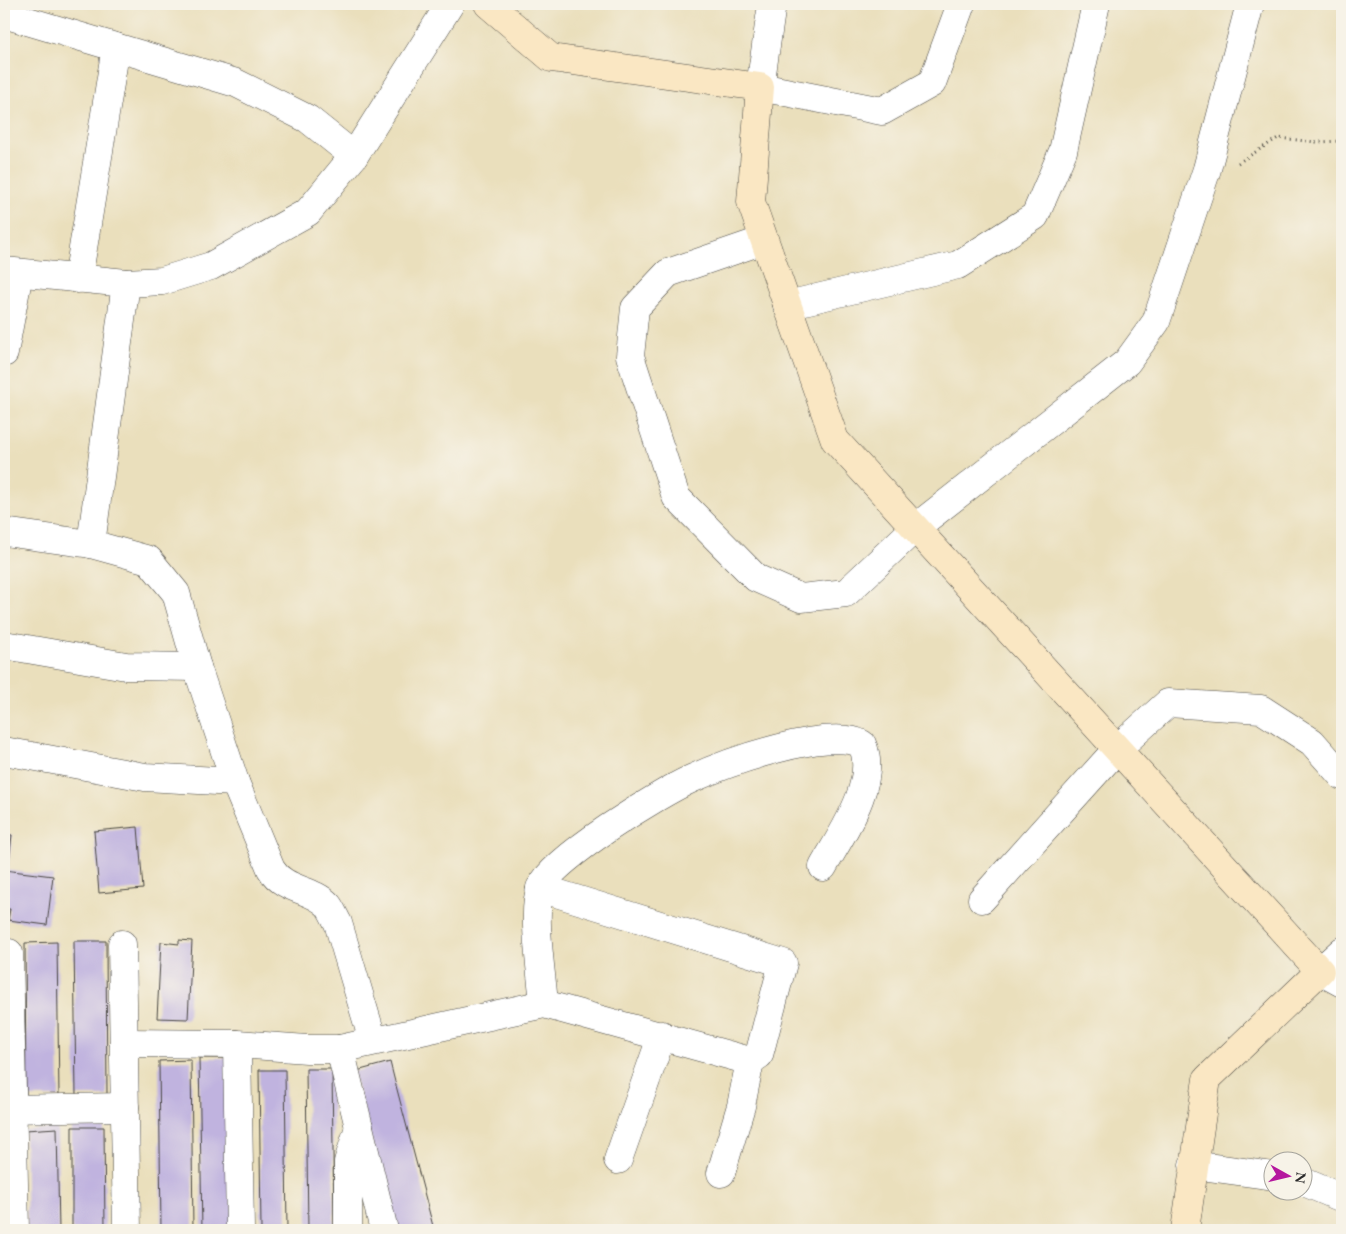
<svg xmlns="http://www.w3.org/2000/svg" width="1346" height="1234" font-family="'EB Garamond',serif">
  <rect width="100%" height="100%" fill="#f7f3e8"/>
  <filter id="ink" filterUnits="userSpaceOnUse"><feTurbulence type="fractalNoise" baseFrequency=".02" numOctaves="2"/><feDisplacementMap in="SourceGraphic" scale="10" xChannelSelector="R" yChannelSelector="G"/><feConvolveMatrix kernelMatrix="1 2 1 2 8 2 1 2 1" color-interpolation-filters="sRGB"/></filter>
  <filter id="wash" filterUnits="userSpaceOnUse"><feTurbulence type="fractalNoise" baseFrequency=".0096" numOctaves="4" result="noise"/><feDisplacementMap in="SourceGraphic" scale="20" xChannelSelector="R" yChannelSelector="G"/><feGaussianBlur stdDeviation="1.12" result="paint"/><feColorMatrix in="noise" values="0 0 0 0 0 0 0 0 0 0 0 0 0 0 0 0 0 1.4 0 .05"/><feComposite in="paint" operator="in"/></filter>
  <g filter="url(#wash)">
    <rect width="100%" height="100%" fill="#eadfbc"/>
    <g id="blocks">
      <g fill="#c0b3df">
        <path d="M138,827L143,889L99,893L94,831Z"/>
        <path d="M4,834L12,835L8,869H4Z"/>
        <path d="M4,870L53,876L47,925L8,920L10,909H4Z"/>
        <path d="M179,940L192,941L188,1019L157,1018L161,942L179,944Z"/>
        <path d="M74,941H106L107,1096H76Z"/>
        <path d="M57,942L59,1097H26L25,943Z"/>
        <path d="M199,1058H231L234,1230H202Z"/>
        <path d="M191,1060L193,1230H161L159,1061Z"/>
        <path d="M390,1062L394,1078L434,1230H395L353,1072Z"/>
        <path d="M306,1069H332L334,1230H308Z"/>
        <path d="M259,1070H285L287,1230H261Z"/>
        <path d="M72,1127H104L105,1230H72Z"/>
        <path d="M57,1128L59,1230H27L25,1130Z"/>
      </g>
    </g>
  </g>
  <g filter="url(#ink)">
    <use href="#blocks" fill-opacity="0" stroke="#484641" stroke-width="1"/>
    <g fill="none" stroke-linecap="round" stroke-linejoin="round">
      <defs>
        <g id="street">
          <path d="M772,4L760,87L882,111L932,83L961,4"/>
          <path d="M4,14L236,83L308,119L354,156"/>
          <path d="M764,240L668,273L635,308L630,356L676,497L756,578L801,598L846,593L915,528L1127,362L1156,322L1207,169L1250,4"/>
          <path d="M4,271L126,283L162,281L211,266L308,212L354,156L450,4"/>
          <path d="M78,279L116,47"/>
          <path d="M787,305L958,265L1035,216L1063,151L1096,4"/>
          <path d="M4,353L19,273"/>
          <path d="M4,532L91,544L149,560L176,593L197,667L235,782L271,869C284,891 312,888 328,905C332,910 335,918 338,923L373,1041"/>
          <path d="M91,544L126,283"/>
          <path d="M4,645L126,666L197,667"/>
          <path d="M4,751L145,777L235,782"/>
          <path d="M982,899L1117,749L1168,703L1261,709L1312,742L1342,776"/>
          <path d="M122,944L127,1230"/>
          <path d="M1342,951L1320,971L1342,983"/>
          <path d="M9,953L15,1230"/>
          <path d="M544,1004C542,976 531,910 541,887C554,858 660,793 691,779C726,763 828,726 862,744C879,782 841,835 823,867"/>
          <path d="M124,1043L237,1044L307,1049H340L384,1230"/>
          <path d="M237,1044L240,1230"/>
          <path d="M340,1049L544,1004L750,1061L759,1055L783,963L540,888"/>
          <path d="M4,1109L125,1107"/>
          <path d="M618,1160L662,1035"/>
          <path d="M1193,1165L1274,1176"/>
          <path d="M721,1173L741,1106L750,1061"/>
          <path d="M1304,1182L1342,1198"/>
          <path d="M348,1230V1162L359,1127"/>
        </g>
        <path id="secondary" d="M488,4L551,58L760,87L751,202L835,440L1320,971L1207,1079L1185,1230"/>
      </defs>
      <use href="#street" stroke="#484641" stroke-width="29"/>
      <use href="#secondary" stroke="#484641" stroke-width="29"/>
      <path stroke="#484641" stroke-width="3" stroke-dasharray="1 4" stroke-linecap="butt" d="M1238,163L1278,138L1316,142L1342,141"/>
      <use href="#street" stroke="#fff" stroke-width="28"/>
      <use href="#secondary" stroke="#fae7c3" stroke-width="28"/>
    </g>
  </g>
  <rect width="1346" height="1234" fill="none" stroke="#f7f3e8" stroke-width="20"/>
  <g transform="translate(1288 1176) rotate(98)"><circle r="24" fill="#f7f3e8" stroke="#a5a39c"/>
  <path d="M0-4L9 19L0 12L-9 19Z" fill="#b5179e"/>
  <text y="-8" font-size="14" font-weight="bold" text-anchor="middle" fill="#2b2b2b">N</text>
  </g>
</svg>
